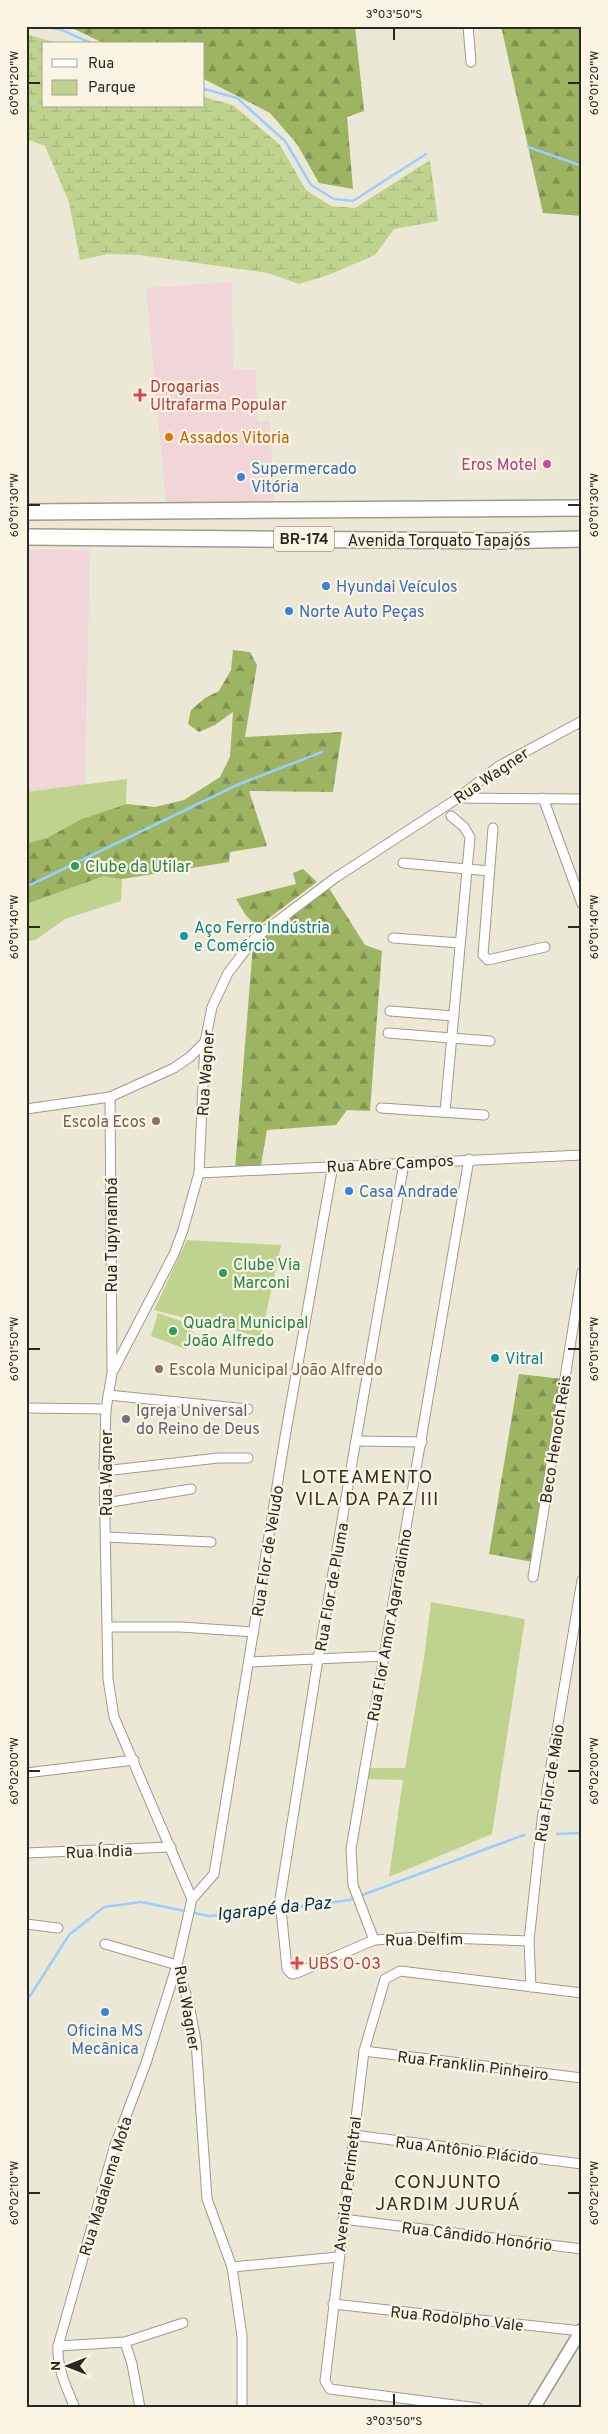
<svg xmlns="http://www.w3.org/2000/svg" width="608" height="2434" font-family="Overpass,sans-serif">
  <defs>
    <pattern id="forest-firs" width="22" height="20" patternUnits="userSpaceOnUse" patternTransform="scale(1.25)"><rect width="22" height="20" fill="#9db463"/><path d="M5 1l3.5 6h-7zM16 11l3.5 6h-7z" fill="#809251"/></pattern>
    <pattern id="wetland-marsh" width="20" height="14" patternUnits="userSpaceOnUse" patternTransform="scale(1.25)"><rect width="20" height="14" fill="#bfd38e"/><path d="M1 5h8M5 5V1M11 12h8M15 12V8" fill="none" stroke="#a4b57a"/></pattern>
  </defs>
  <rect width="100%" height="100%" fill="#ece8d6"/>
  <g fill="#f1d6d9">
    <path d="M232,282L233,370H256L257,422L270,421L274,502L166,503L146,288Z"/>
    <path d="M26,549L90,550L85,785L26,792Z"/>
  </g>
  <g fill="#bfd38e">
    <path d="M127,779L121,901L65,919L37,939L26,942V792Z"/>
    <path d="M187,1240L281,1245L261,1337L154,1310Z"/>
    <path d="M158,1313L195,1326L186,1349L151,1336Z"/>
    <path d="M431,1602L525,1619L492,1834L389,1877L403,1780L363,1779L364,1768H405L424,1658Z"/>
  </g>
  <g fill="url(#forest-firs)">
    <path d="M68,26H355L364,111L347,117L353,189L319,183L297,144L270,113L204,79V44H105Z"/>
    <path d="M501,26H582V216L543,213Z"/>
    <path d="M233,650L250,652L257,665L245,737L342,732L333,792L249,791L267,846L230,852L229,862L122,879L104,876L26,904V844L47,838L82,819L127,804L155,807L184,800L220,777L230,757L233,712L215,725L199,732L188,724L191,710L205,698L219,691L231,670Z"/>
    <path d="M303,869L317,882L257,927L245,914L236,899L296,884L293,873Z"/>
    <path d="M329,888L365,945L382,951L370,1111L347,1110L336,1125L267,1130L261,1165L235,1169L253,945L269,928Z"/>
    <path d="M519,1374L563,1379L533,1562L489,1554Z"/>
  </g>
  <path fill="url(#wetland-marsh)" d="M26,34L60,44H44V106H204V97L233,105L280,145L306,190L331,206L355,208L430,160L438,221L394,229L375,255L331,274L299,284L268,273L140,255L108,254L80,260L69,202L45,146L26,139Z"/>
  <g fill="none" stroke-linecap="round" stroke-linejoin="round">
    <g stroke="#9aceff" stroke-width="2.5">
      <path d="M44,26L62,30L93,44"/>
      <path d="M204,89L237,98L285,141L311,185L334,199L353,201L426,154"/>
      <path d="M528,147L582,166"/>
      <path d="M26,887L237,785L322,752"/>
      <path d="M557,1834L582,1833"/>
      <path d="M26,1997L30,1996L69,1935L104,1907L141,1902L209,1916L270,1911L349,1900L524,1835"/>
    </g>
    <defs>
      <g id="street">
        <path d="M468,26L471,62"/>
        <path d="M458,798L582,799"/>
        <path d="M543,798L582,904"/>
        <path d="M493,828L483,955L488,960L545,947"/>
        <path d="M403,863L489,871"/>
        <path d="M393,938L460,943"/>
        <path d="M390,1011L454,1016"/>
        <path d="M388,1033L490,1041"/>
        <path d="M110,1097L112,1369"/>
        <path d="M381,1108L484,1115"/>
        <path d="M26,1109L110,1097L174,1068L190,1057L205,1042"/>
        <path d="M445,1112L470,837L464,827L451,816"/>
        <path d="M404,1163L318,1659L280,1899L287,1969L292,1974L297,1973L374,1940L419,1937L529,1941"/>
        <path d="M199,1173L582,1155"/>
        <path d="M108,1395L248,1409"/>
        <path d="M26,1408L106,1409"/>
        <path d="M357,1441L422,1442"/>
        <path d="M104,1471L218,1458H248"/>
        <path d="M105,1503L191,1489"/>
        <path d="M106,1537L211,1542"/>
        <path d="M533,1577L582,1272"/>
        <path d="M108,1627H181L254,1632"/>
        <path d="M249,1662L384,1656"/>
        <path d="M26,1773L134,1760"/>
        <path d="M26,1853L171,1847"/>
        <path d="M192,1899L214,1874L285,1437L333,1165"/>
        <path d="M26,1924L58,1928"/>
        <path d="M374,1940L353,1885L351,1849L469,1159"/>
        <path d="M105,1944L177,1965"/>
        <path d="M177,1965L189,2004L196,2041L207,2199L232,2267L242,2336V2408"/>
        <path d="M531,1987L529,1941L542,1820L582,1580"/>
        <path d="M364,2051L582,2078"/>
        <path d="M353,2135L582,2164"/>
        <path d="M343,2219L582,2249"/>
        <path d="M232,2267L338,2257"/>
        <path d="M333,2304L581,2331"/>
        <path d="M125,2342L132,2364L140,2408"/>
        <path d="M58,2346L125,2342L183,2323"/>
        <path d="M75,2408C66,2387 57,2368 58,2346L115,2145L146,2063L177,1965L192,1899L114,1717L108,1679L104,1471L106,1409L112,1373L174,1254L183,1230L199,1173L205,1042L212,1007L228,973L254,939L335,878L458,798L499,766L582,721"/>
        <path d="M478,2408L330,2389L325,2381L364,2051L385,1979L400,1971L582,1993"/>
      </g>
      <path id="secondary" d="M534,2408L582,2329"/>
      <g id="highway">
        <path d="M26,512L582,508"/>
        <path d="M26,537L501,541L582,539"/>
      </g>
    </defs>
    <use href="#street" stroke="#9f9b8b" stroke-width="11"/>
    <use href="#secondary" stroke="#9f9b8b" stroke-width="14"/>
    <use href="#highway" stroke="#9f9b8b" stroke-width="18"/>
    <use href="#street" stroke="#fff" stroke-width="9"/>
    <use href="#secondary" stroke="#fff" stroke-width="11"/>
    <use href="#highway" stroke="#fff" stroke-width="15"/>
  </g>
  <path fill="none" stroke="#2a2822" stroke-width="2" d="M394,28V40M28,83H40M568,83H580M28,505H40M568,505H580M28,927H40M568,927H580M28,1349H40M568,1349H580M28,1771H40M568,1771H580M28,2193H40M568,2193H580M394,2394V2406"/>
  <g fill="#e0444e" stroke="#faf5e3" stroke-width="2">
    <path d="M137.5 387.5h5v5h5v5h-5v5h-5v-5h-5v-5h5z"/>
    <path d="M294.5 1955.5h5v5h5v5h-5v5h-5v-5h-5v-5h5z"/>
  </g>
  <circle fill="#e8710a" stroke="#faf5e3" stroke-width="2" cx="169" cy="437" r="5"/>
  <circle fill="#d1479c" stroke="#faf5e3" stroke-width="2" cx="547" cy="464" r="5"/>
  <g fill="#3f7fe0" stroke="#faf5e3" stroke-width="2">
    <circle cx="241" cy="477" r="5"/>
    <circle cx="326" cy="586" r="5"/>
    <circle cx="289" cy="611" r="5"/>
    <circle cx="349" cy="1191" r="5"/>
    <circle cx="105" cy="2012" r="5"/>
  </g>
  <g fill="#2e9e5b" stroke="#faf5e3" stroke-width="2">
    <circle cx="75" cy="866" r="5"/>
    <circle cx="223" cy="1273" r="5"/>
    <circle cx="173" cy="1331" r="5"/>
  </g>
  <g fill="#0f9aa8" stroke="#faf5e3" stroke-width="2">
    <circle cx="184" cy="936" r="5"/>
    <circle cx="495" cy="1358" r="5"/>
  </g>
  <g fill="#8d6e63" stroke="#faf5e3" stroke-width="2">
    <circle cx="156" cy="1121" r="5"/>
    <circle cx="159" cy="1369" r="5"/>
  </g>
  <circle fill="#6b7280" stroke="#faf5e3" stroke-width="2" cx="126" cy="1419" r="5"/>
  <g text-anchor="middle" stroke-width="4.5" stroke-linejoin="round" paint-order="stroke">
    <rect fill="#faf5e3" stroke="#68665c" stroke-width="1" x="274" y="526.5" width="60" height="25" rx="4"/>
    <g font-size="15" font-weight="bold" fill="#2a2822">
      <text x="304" y="544">BR-174</text>
    </g>
    <g font-size="16" fill="#be3a42" stroke="#faf5e3" text-anchor="start">
      <text x="150" y="392">Drogarias<tspan x="150" dy="18">Ultrafarma Popular</tspan></text>
      <text x="308" y="1969">UBS O-03</text>
    </g>
    <g font-size="16" fill="#c56008" stroke="#faf5e3" text-anchor="start">
      <text x="179" y="443">Assados Vitoria</text>
    </g>
    <g font-size="16" fill="#b23c85" stroke="#faf5e3" text-anchor="end">
      <text x="537" y="470">Eros Motel</text>
    </g>
    <g font-size="16" fill="#366cbe" stroke="#faf5e3" text-anchor="start">
      <text x="251" y="474">Supermercado<tspan x="251" dy="18">Vitória</tspan></text>
      <text x="336" y="592">Hyundai Veículos</text>
      <text x="299" y="617">Norte Auto Peças</text>
      <text x="359" y="1197">Casa Andrade</text>
      <text x="105" y="2036" text-anchor="middle">Oficina MS<tspan x="105" dy="18">Mecânica</tspan></text>
    </g>
    <g font-size="16" fill="#2a2822" stroke="#faf5e3">
      <text x="439" y="546">Avenida Torquato Tapajós</text>
      <text transform="translate(491 775) rotate(-34)" y="6">Rua Wagner</text>
      <text transform="translate(205 1073) rotate(-86)" y="6">Rua Wagner</text>
      <text transform="translate(390 1163) rotate(-3)" y="6">Rua Abre Campos</text>
      <text transform="translate(111 1235) rotate(-90)" y="6">Rua Tupynambá</text>
      <text transform="translate(555 1439) rotate(-81)" y="6">Beco Henoch Reis</text>
      <text transform="translate(106 1473) rotate(-90)" y="6">Rua Wagner</text>
      <text transform="translate(267 1551) rotate(-81)" y="6">Rua Flor de Veludo</text>
      <text transform="translate(331 1587) rotate(-80)" y="6">Rua Flor de Pluma</text>
      <text transform="translate(389 1625) rotate(-80)" y="6">Rua Flor Amor Agarradinho</text>
      <text transform="translate(549 1783) rotate(-81)" y="6">Rua Flor de Maio</text>
      <text transform="translate(99 1851) rotate(-2)" y="6">Rua Índia</text>
      <text transform="translate(424 1939) rotate(-1)" y="6">Rua Delfim</text>
      <text transform="translate(188 2008) rotate(80)" y="6">Rua Wagner</text>
      <text transform="translate(473 2065) rotate(7)" y="6">Rua Franklin Pinheiro</text>
      <text transform="translate(467 2150) rotate(7)" y="6">Rua Antônio Plácido</text>
      <text transform="translate(347 2184) rotate(-83)" y="6">Avenida Perimetral</text>
      <text transform="translate(105 2186) rotate(-73)" y="6">Rua Madalema Mota</text>
      <text transform="translate(477 2236) rotate(7)" y="6">Rua Cândido Honório</text>
      <text transform="translate(457 2318) rotate(6)" y="6">Rua Rodolpho Vale</text>
    </g>
    <g font-size="16" fill="#27864d" stroke="#faf5e3" text-anchor="start">
      <text x="85" y="872">Clube da Utilar</text>
      <text x="233" y="1270">Clube Via<tspan x="233" dy="18">Marconi</tspan></text>
      <text x="183" y="1328">Quadra Municipal<tspan x="183" dy="18">João Alfredo</tspan></text>
    </g>
    <g font-size="16" fill="#0d838f" stroke="#faf5e3" text-anchor="start">
      <text x="194" y="933">Aço Ferro Indústria<tspan x="194" dy="18">e Comércio</tspan></text>
      <text x="505" y="1364">Vitral</text>
    </g>
    <g font-size="16" fill="#785e54" stroke="#faf5e3" text-anchor="end">
      <text x="146" y="1127">Escola Ecos</text>
      <text x="169" y="1375" text-anchor="start">Escola Municipal João Alfredo</text>
    </g>
    <g font-size="16" fill="#5b616d" stroke="#faf5e3" text-anchor="start">
      <text x="136" y="1416">Igreja Universal<tspan x="136" dy="18">do Reino de Deus</tspan></text>
    </g>
    <g font-size="18" font-style="italic" fill="#003359" stroke="#faf5e3">
      <text transform="translate(274 1908) rotate(-6)" y="6">Igarapé da Paz</text>
    </g>
    <g font-size="19" letter-spacing="1" fill="#343123" stroke="#faf5e3">
      <text x="367" y="1483">LOTEAMENTO<tspan x="367" dy="22">VILA DA PAZ III</tspan></text>
      <text x="448" y="2188">CONJUNTO<tspan x="448" dy="22">JARDIM JURUÁ</tspan></text>
    </g>
  </g>
  <rect width="608" height="2434" fill="none" stroke="#faf5e3" stroke-width="55"/>
  <rect x="42" y="42" width="162" height="65" fill="#faf5e3" stroke="#a7a396"/>
  <rect x="52" y="59" width="25" height="8" fill="#ffffff" stroke="#a7a396"/>
  <text x="88" y="68" font-size="15" fill="#2a2822">Rua</text>
  <rect x="52" y="80" width="25" height="15" fill="#bfd38e" stroke="#a7a396"/>
  <text x="88" y="92" font-size="15" fill="#2a2822">Parque</text>
  <g transform="translate(68 2366) rotate(270)" stroke="#faf5e3" stroke-width="4" paint-order="stroke">
  <path d="M0-4L9 19L0 12L-9 19Z" fill="#2a2822"/>
  <text y="-8" font-size="14" font-weight="bold" text-anchor="middle" fill="#2a2822">N</text>
  </g>
  <rect x="28" y="28" width="552" height="2378" fill="none" stroke="#2a2822" stroke-width="2"/>
  <g font-size="12" text-anchor="middle" fill="#2a2822">
    <text x="394" y="18">3°03'50"S</text>
    <text transform="translate(594 83) rotate(-90)" y="4">60°01'20"W</text>
    <text transform="translate(14 83) rotate(-90)" y="4">60°01'20"W</text>
    <text transform="translate(594 505) rotate(-90)" y="4">60°01'30"W</text>
    <text transform="translate(14 505) rotate(-90)" y="4">60°01'30"W</text>
    <text transform="translate(594 927) rotate(-90)" y="4">60°01'40"W</text>
    <text transform="translate(14 927) rotate(-90)" y="4">60°01'40"W</text>
    <text transform="translate(594 1349) rotate(-90)" y="4">60°01'50"W</text>
    <text transform="translate(14 1349) rotate(-90)" y="4">60°01'50"W</text>
    <text transform="translate(14 1771) rotate(-90)" y="4">60°02'00"W</text>
    <text transform="translate(594 1771) rotate(-90)" y="4">60°02'00"W</text>
    <text transform="translate(14 2193) rotate(-90)" y="4">60°02'10"W</text>
    <text transform="translate(594 2193) rotate(-90)" y="4">60°02'10"W</text>
    <text x="394" y="2425">3°03'50"S</text>
  </g>
</svg>
